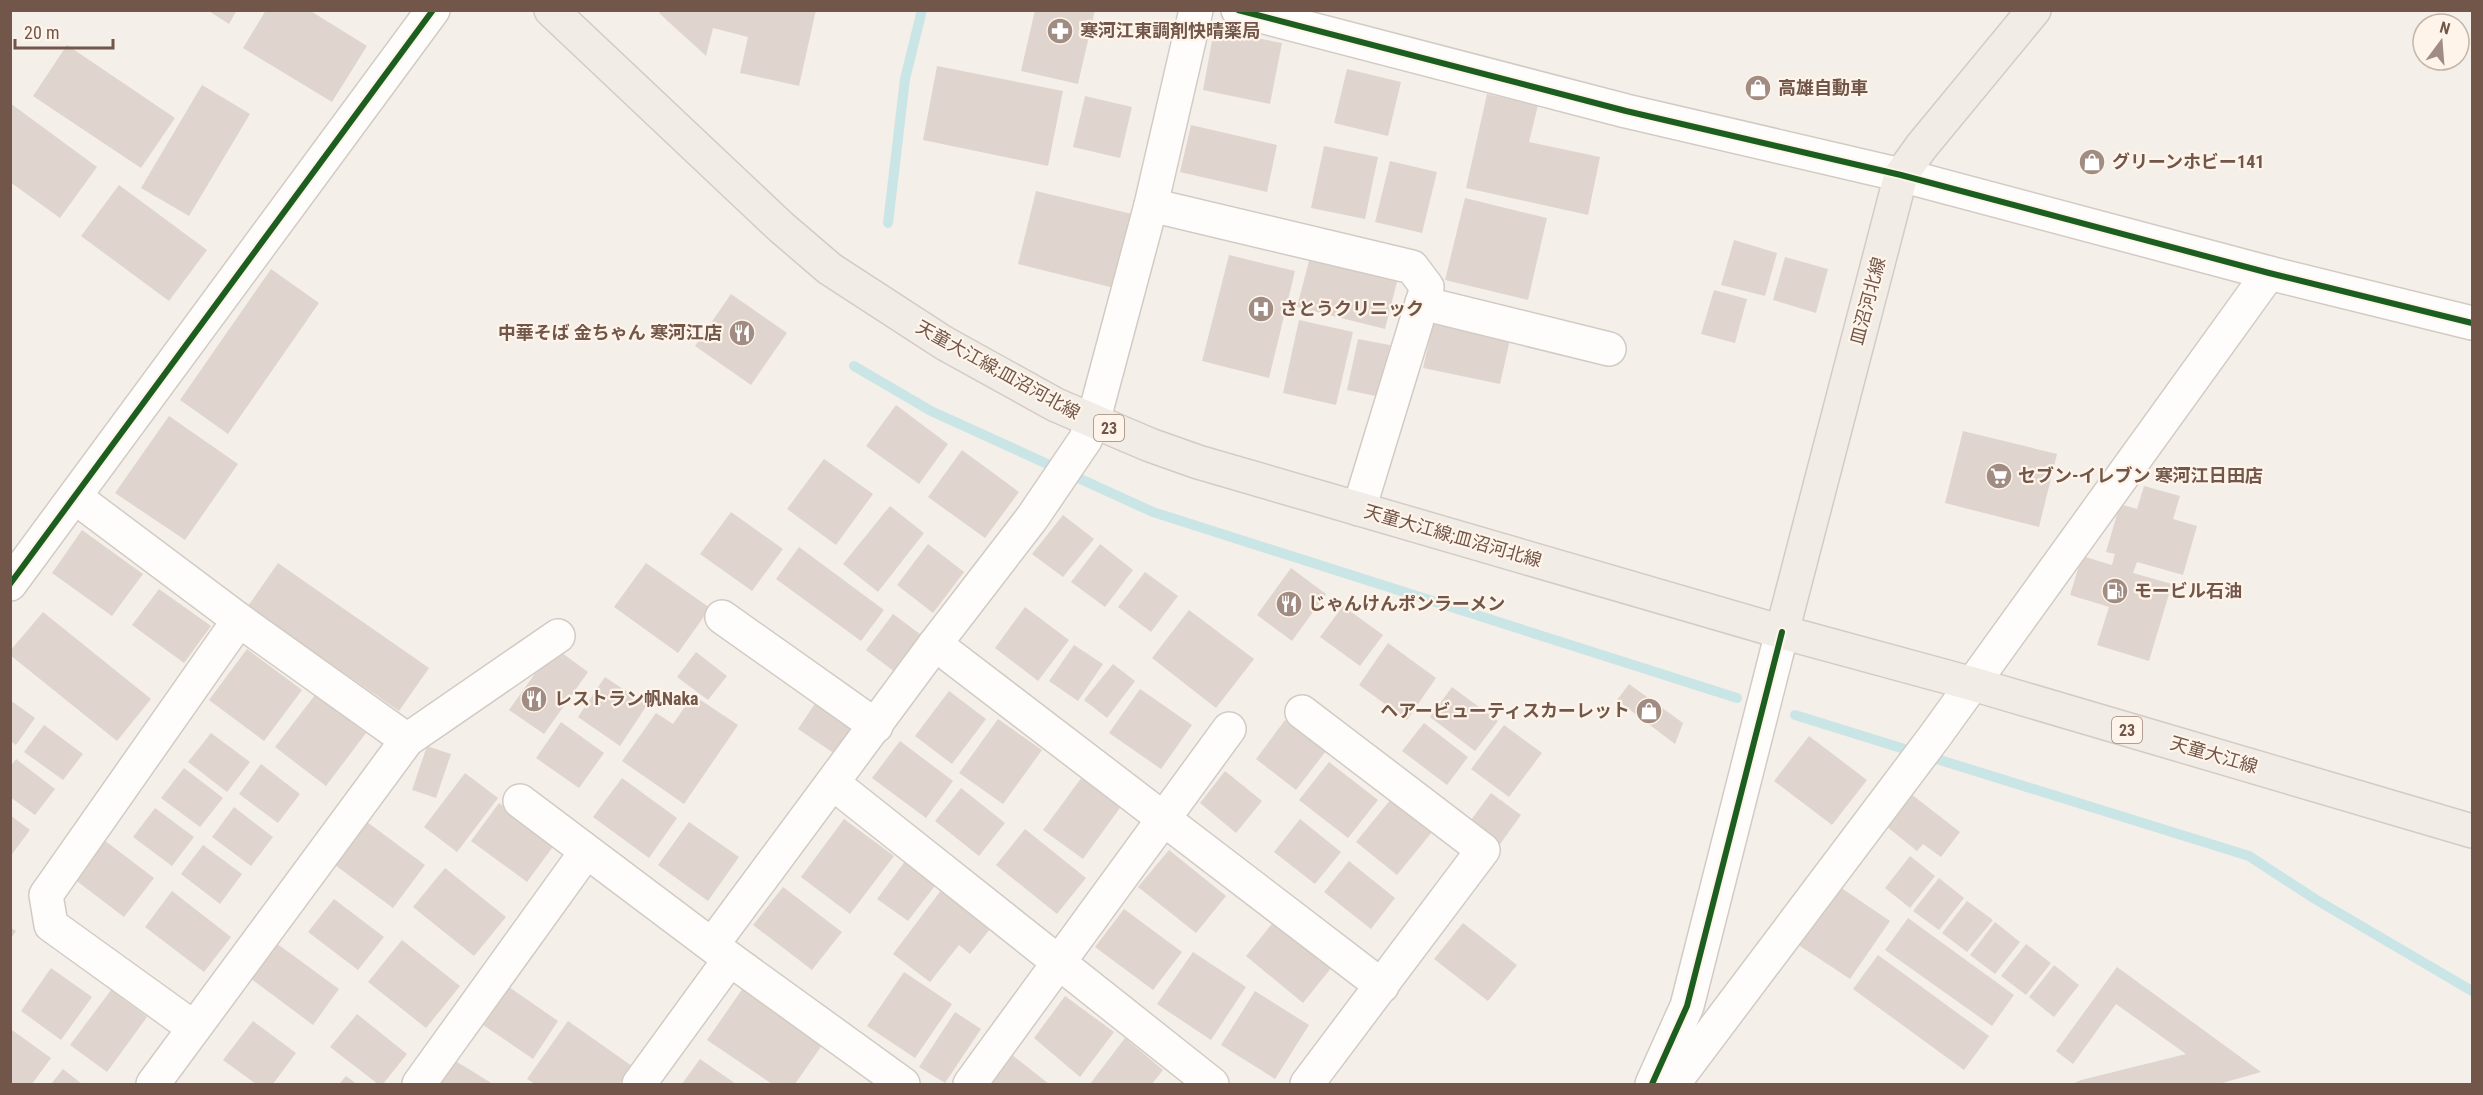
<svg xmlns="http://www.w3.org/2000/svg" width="2483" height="1095" font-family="'Roboto Condensed','Noto Sans JP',sans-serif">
  <rect width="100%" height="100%" fill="#f5efe9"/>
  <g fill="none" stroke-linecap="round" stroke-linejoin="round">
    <g stroke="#cae5e6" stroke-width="10">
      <path d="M888,223L905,79L922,10"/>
      <path d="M854,366L931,411L1153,512L1737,698"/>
      <path d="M1795,715L2249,856L2315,899L2472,991"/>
    </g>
  </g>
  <g fill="#dfd5ce">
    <path d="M207,10H237L229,24Z"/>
    <path d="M266,10H309L367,46L332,102L243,48Z"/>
    <path d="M660,10H816L799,86L740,73L748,37L713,28L706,56L659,13Z"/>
    <path d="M1035,10H1095L1078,84L1021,71Z"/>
    <path d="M1214,30L1282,43L1270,104L1203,90Z"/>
    <path d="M67,45L175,118L141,168L33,96Z"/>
    <path d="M937,66L1063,91L1048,166L923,140Z"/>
    <path d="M1347,69L1401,82L1388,136L1334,123Z"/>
    <path d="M202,85L250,114L189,216L141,188Z"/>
    <path d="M1487,94L1538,105L1529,142L1600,157L1588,215L1466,188Z"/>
    <path d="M1085,96L1132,107L1120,158L1073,147Z"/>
    <path d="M10,103L97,167L60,218L10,182Z"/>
    <path d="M1191,125L1277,145L1267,192L1180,172Z"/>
    <path d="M1324,146L1378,157L1365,219L1311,208Z"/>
    <path d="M1390,161L1437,172L1422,233L1375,222Z"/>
    <path d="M119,185L207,250L169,301L81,236Z"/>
    <path d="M1036,191L1132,214L1114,288L1018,264Z"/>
    <path d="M1465,198L1547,218L1528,300L1445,280Z"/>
    <path d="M1734,240L1777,253L1765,296L1721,285Z"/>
    <path d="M1229,255L1295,271L1269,378L1202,361Z"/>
    <path d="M1310,257L1398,278L1385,329L1297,307Z"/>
    <path d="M1785,257L1828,269L1816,313L1773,300Z"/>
    <path d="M271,269L319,303L228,434L180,400Z"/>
    <path d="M1714,290L1747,299L1735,343L1701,334Z"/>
    <path d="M731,294L787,333L751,385L695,346Z"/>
    <path d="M1434,319L1511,335L1500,384L1423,368Z"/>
    <path d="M1299,320L1353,332L1336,405L1283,393Z"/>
    <path d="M1358,339L1390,345L1380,397L1347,390Z"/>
    <path d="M896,405L948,444L919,484L866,446Z"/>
    <path d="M169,416L238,464L185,540L115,493Z"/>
    <path d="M1963,431L2057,454L2039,527L1945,503Z"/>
    <path d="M962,450L1019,492L985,538L928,497Z"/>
    <path d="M824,459L873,494L836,545L787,509Z"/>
    <path d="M2144,486L2180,496L2173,519L2197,526L2183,575L2137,562L2133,573L2172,584L2149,661L2097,645L2109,607L2070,595L2082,556L2112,565L2115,554L2106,552L2120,504L2137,509Z"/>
    <path d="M890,506L924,533L878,592L843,564Z"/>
    <path d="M731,512L783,549L752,591L700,554Z"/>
    <path d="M1063,515L1094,539L1063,577L1032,554Z"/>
    <path d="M82,530L143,574L112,616L52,573Z"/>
    <path d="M928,544L964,572L933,613L897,585Z"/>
    <path d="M1100,544L1133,570L1105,607L1071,582Z"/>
    <path d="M799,547L884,610L861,641L776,579Z"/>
    <path d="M278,563L429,668L399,711L248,606Z"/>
    <path d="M646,563L710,608L678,653L614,607Z"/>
    <path d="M1291,568L1326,594L1292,641L1257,615Z"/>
    <path d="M1145,572L1178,596L1151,632L1118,607Z"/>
    <path d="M159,589L211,626L184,663L132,625Z"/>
    <path d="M1343,606L1383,635L1360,666L1320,637Z"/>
    <path d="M1025,607L1069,640L1038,681L995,648Z"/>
    <path d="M1189,610L1254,659L1216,708L1152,658Z"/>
    <path d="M43,612L151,699L117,741L10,655V651Z"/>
    <path d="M893,614L924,637L896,673L866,650Z"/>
    <path d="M1388,643L1436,678L1407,720L1359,685Z"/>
    <path d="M1074,645L1103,664L1078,701L1049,681Z"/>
    <path d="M554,647L588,672L544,734L509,710Z"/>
    <path d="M247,649L302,690L264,741L209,700Z"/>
    <path d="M696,652L727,676L708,700L677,677Z"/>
    <path d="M1113,664L1135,681L1107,718L1084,700Z"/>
    <path d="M605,677L647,705L620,746L578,717Z"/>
    <path d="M1629,684L1683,723L1675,744L1617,700Z"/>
    <path d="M1452,687L1498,721L1475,751L1430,717Z"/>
    <path d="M1140,689L1192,725L1161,769L1109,733Z"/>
    <path d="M949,691L986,719L952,764L915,736Z"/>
    <path d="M315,695L366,733L326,786L275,747Z"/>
    <path d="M693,695L738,725L684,804L622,761L656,713L673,724Z"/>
    <path d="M818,699L855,725L835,754L798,729Z"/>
    <path d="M10,700L35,718L16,745L10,741Z"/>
    <path d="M998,719L1042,750L1003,804L959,773Z"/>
    <path d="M1285,720L1326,751L1296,790L1256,759Z"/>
    <path d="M561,722L604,753L579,788L536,758Z"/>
    <path d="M1424,723L1468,757L1447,785L1402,751Z"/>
    <path d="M44,725L83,754L63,780L24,752Z"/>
    <path d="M1504,725L1542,753L1509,797L1471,769Z"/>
    <path d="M211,733L250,762L227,792L188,762Z"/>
    <path d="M1809,736L1867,780L1832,825L1774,781Z"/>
    <path d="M900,741L953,781L926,818L872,778Z"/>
    <path d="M427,746L451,754L436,798L412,790Z"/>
    <path d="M16,759L55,789L35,815L10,797V767Z"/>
    <path d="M1329,762L1378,800L1348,838L1299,800Z"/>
    <path d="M261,764L300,794L278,823L239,794Z"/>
    <path d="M184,768L223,798L200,827L161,798Z"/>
    <path d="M1225,771L1262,801L1236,833L1200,803Z"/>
    <path d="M465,773L498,798L457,852L424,827Z"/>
    <path d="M1082,777L1122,805L1083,859L1043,830Z"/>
    <path d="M622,778L677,818L649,858L593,817Z"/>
    <path d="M961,788L1005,823L979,856L935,821Z"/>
    <path d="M1491,793L1521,815L1498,847L1468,824Z"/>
    <path d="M1911,794L1960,832L1941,857L1923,844L1917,851L1886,826Z"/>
    <path d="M1391,799L1432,832L1397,875L1356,842Z"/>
    <path d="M499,803L555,844L527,882L471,841Z"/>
    <path d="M234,807L273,837L251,866L212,837Z"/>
    <path d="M155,808L194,837L172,866L133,837Z"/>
    <path d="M10,815L30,830L10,857Z"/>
    <path d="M363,819L425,865L393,908L331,862Z"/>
    <path d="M844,819L894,856L850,914L801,877Z"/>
    <path d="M1300,819L1341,852L1315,884L1274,852Z"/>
    <path d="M689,822L739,857L708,901L658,865Z"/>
    <path d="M1025,829L1086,878L1057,914L996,865Z"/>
    <path d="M104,840L154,878L124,917L74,879Z"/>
    <path d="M203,845L242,874L220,904L181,874Z"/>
    <path d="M1169,850L1226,896L1196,933L1138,887Z"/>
    <path d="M1910,856L1935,876L1910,908L1885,888Z"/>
    <path d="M906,860L937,883L908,921L877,899Z"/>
    <path d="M1349,861L1395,898L1371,929L1324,892Z"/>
    <path d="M445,868L506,917L474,956L413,907Z"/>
    <path d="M1939,878L1964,898L1939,930L1913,911Z"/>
    <path d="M945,885L995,923L970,954L959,945L930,982L893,954Z"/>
    <path d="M1837,885L1890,921L1850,979L1797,944Z"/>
    <path d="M783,887L842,932L812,970L753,925Z"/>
    <path d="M172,891L231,937L204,972L145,927Z"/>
    <path d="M334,899L384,937L358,970L308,932Z"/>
    <path d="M1967,901L1993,920L1967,952L1942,933Z"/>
    <path d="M1124,909L1182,952L1153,990L1095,947Z"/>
    <path d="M1908,918L2014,995L1992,1026L1885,950Z"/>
    <path d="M1275,920L1332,967L1303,1003L1246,956Z"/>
    <path d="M1995,922L2020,942L1995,974L1970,955Z"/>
    <path d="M1463,923L1517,965L1488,1001L1434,959Z"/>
    <path d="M10,927L16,931L10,940Z"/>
    <path d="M402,940L460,986L426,1028L368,982Z"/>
    <path d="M276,943L339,989L313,1025L250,978Z"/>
    <path d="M2026,944L2051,963L2026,995L2001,976Z"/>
    <path d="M1193,952L1246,987L1211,1040L1157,1004Z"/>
    <path d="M1878,955L1989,1036L1964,1070L1853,989Z"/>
    <path d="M2054,965L2079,985L2054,1017L2029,997Z"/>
    <path d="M2117,967L2261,1072L2219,1084H2072L2081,1080L2186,1054L2116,1004L2073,1064L2056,1051Z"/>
    <path d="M51,968L92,997L61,1040L21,1011Z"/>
    <path d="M904,972L952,1004L915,1058L867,1026Z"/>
    <path d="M745,985L825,1041L795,1084H772L707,1040Z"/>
    <path d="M509,987L558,1021L533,1059L483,1025Z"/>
    <path d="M111,990L147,1017L107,1072L70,1045Z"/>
    <path d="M1255,991L1309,1025L1275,1079L1221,1045Z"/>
    <path d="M1065,996L1114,1032L1080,1077L1034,1038Z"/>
    <path d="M955,1012L981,1029L945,1083L919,1067Z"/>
    <path d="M357,1014L407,1054L383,1084H378L330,1047Z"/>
    <path d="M253,1021L296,1053L273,1084H256L223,1060Z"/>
    <path d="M568,1021L632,1066L619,1084H535L527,1079Z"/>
    <path d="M12,1030L51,1058L32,1084H10Z"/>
    <path d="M1125,1038L1163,1070L1152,1084H1090Z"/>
    <path d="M1011,1054L1049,1084H989Z"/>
    <path d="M449,1057L493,1084H432Z"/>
    <path d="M700,1059L736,1084H682Z"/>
    <path d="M63,1069L82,1084H51Z"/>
    <path d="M346,1076L357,1084H339Z"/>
  </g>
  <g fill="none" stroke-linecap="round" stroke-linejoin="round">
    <defs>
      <g id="minor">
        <path d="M1238,10L1626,111L1901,175L2269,273L2472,323"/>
        <path d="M1151,205L1412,267L1427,287L1359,509"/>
        <path d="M1422,303L1609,349"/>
        <path d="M75,497L239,620L407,740"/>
        <path d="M10,584L433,10"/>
        <path d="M722,617L876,726"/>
        <path d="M935,644L1382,986"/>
        <path d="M1302,712L1483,850L1307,1084"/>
        <path d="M834,784L1212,1084"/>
        <path d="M520,801L730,959L903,1084"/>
        <path d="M712,945L935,644L1032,518L1085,440L1093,422L1151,205L1196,10"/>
        <path d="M194,1028L51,925L46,895L239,620"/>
        <path d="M153,1084L407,740L558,636"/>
        <path d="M419,1084L586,852"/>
        <path d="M639,1084L730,959"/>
        <path d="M970,1084L1229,729"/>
        <path d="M1652,1084L1687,1006L1782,632"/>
        <path d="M1673,1084L1935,736L2269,273"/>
      </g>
      <g id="major">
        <path d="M551,10L781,227L830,269L944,343L1056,405L1150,445L1198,462L1782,632L1973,684L2472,831"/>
        <path d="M1782,632L1901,175L1921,147L2034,10"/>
      </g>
    </defs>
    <use href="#minor" stroke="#d2cbc4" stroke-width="36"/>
    <use href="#major" stroke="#d4cbc5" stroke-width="36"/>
    <use href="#minor" stroke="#fefdfc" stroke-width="33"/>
    <use href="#major" stroke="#f1ece5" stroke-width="33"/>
    <defs>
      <g id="cycleway">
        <path d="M1238,10L1626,111L1901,175L2269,273L2472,323"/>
        <path d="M10,584L433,10"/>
        <path d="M1652,1084L1687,1006L1782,632"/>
      </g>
    </defs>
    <use href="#cycleway" stroke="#fef4e9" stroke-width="10"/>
    <use href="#cycleway" stroke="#1b5e20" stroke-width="6"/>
  </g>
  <defs>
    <symbol id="pharmacy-disc" viewBox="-11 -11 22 22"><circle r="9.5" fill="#a08c82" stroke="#fef4e9"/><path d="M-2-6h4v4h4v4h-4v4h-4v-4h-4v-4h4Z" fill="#fff"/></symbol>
    <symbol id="shop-disc" viewBox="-11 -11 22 22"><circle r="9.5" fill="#a08c82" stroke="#fef4e9"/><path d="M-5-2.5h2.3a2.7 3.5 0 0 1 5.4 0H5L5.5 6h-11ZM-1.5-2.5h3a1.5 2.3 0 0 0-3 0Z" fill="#fff"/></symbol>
    <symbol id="hospital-disc" viewBox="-11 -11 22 22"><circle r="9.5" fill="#a08c82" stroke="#fef4e9"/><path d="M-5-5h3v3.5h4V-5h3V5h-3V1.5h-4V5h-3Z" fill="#fff"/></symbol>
    <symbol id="restaurant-disc" viewBox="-11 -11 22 22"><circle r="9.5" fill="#a08c82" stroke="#fef4e9"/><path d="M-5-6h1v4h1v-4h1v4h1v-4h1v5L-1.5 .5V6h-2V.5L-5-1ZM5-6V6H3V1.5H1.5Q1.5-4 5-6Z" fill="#fff"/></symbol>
    <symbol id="supermarket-disc" viewBox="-11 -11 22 22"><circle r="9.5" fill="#a08c82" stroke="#fef4e9"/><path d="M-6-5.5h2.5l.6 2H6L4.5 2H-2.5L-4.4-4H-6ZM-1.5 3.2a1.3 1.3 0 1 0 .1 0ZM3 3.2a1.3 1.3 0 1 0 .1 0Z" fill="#fff"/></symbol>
    <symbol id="fuel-disc" viewBox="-11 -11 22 22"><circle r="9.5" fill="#a08c82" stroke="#fef4e9"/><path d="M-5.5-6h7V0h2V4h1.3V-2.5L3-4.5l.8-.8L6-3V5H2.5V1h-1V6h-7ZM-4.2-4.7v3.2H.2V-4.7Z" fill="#fff"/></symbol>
  </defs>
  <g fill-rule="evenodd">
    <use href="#pharmacy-disc" x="1045" y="16" width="30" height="30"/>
    <use href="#shop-disc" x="1743" y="73" width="30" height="30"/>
    <use href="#shop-disc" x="2077" y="147" width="30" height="30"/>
    <use href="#hospital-disc" x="1246" y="294" width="30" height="30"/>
    <use href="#restaurant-disc" x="727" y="318" width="30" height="30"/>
    <use href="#supermarket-disc" x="1984" y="461" width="30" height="30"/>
    <use href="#fuel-disc" x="2100" y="576" width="30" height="30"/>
    <use href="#restaurant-disc" x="1274" y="589" width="30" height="30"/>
    <use href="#restaurant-disc" x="519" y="684" width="30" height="30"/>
    <use href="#shop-disc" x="1634" y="696" width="30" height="30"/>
  </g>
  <g text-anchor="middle" stroke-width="4.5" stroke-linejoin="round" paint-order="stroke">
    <g fill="#fef4e9" stroke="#9c857a" stroke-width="1.5">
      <rect x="1094" y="415" width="30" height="26" rx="4.5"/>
      <rect x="2112" y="717" width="30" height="26" rx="4.5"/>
    </g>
    <g font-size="16" font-weight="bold" fill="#72564a">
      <text x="1109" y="434">23</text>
      <text x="2127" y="736">23</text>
    </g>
    <g font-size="18" font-weight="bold" fill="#72564a" stroke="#fef4e9" text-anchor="start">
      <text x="1080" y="37">寒河江東調剤快晴薬局</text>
      <text x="1778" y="94">高雄自動車</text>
      <text x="2112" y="168">グリーンホビー141</text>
      <text x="1280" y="315">さとうクリニック</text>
      <text x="722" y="339" text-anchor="end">中華そば 金ちゃん 寒河江店</text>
      <text x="2018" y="482">セブン-イレブン 寒河江日田店</text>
      <text x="2134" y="597">モービル石油</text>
      <text x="1308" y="610">じゃんけんポンラーメン</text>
      <text x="554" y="705">レストラン帆Naka</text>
      <text x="1630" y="717" text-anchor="end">ヘアービューティスカーレット</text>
    </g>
    <g font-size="18" fill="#72564a" stroke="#fef4e9">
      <text transform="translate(1868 301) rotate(-75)" y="6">皿沼河北線</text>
      <text transform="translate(998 370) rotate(29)" y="6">天童大江線;皿沼河北線</text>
      <text transform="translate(1453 536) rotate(16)" y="6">天童大江線;皿沼河北線</text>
      <text transform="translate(2214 755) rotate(16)" y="6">天童大江線</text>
    </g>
  </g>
  <rect width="2483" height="1095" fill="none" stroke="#72564a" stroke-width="24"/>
  <g transform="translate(2441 42) rotate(16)"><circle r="28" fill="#fef4e9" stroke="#c6b5a9" stroke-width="1.5"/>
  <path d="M0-4.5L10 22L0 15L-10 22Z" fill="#a08c82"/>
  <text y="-9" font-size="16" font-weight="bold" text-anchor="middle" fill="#72564a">N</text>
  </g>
  <path d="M15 39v9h98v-9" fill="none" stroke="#72564a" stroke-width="3"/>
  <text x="24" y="39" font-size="18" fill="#72564a" stroke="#fef4e9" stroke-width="4.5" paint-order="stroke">20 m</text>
</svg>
